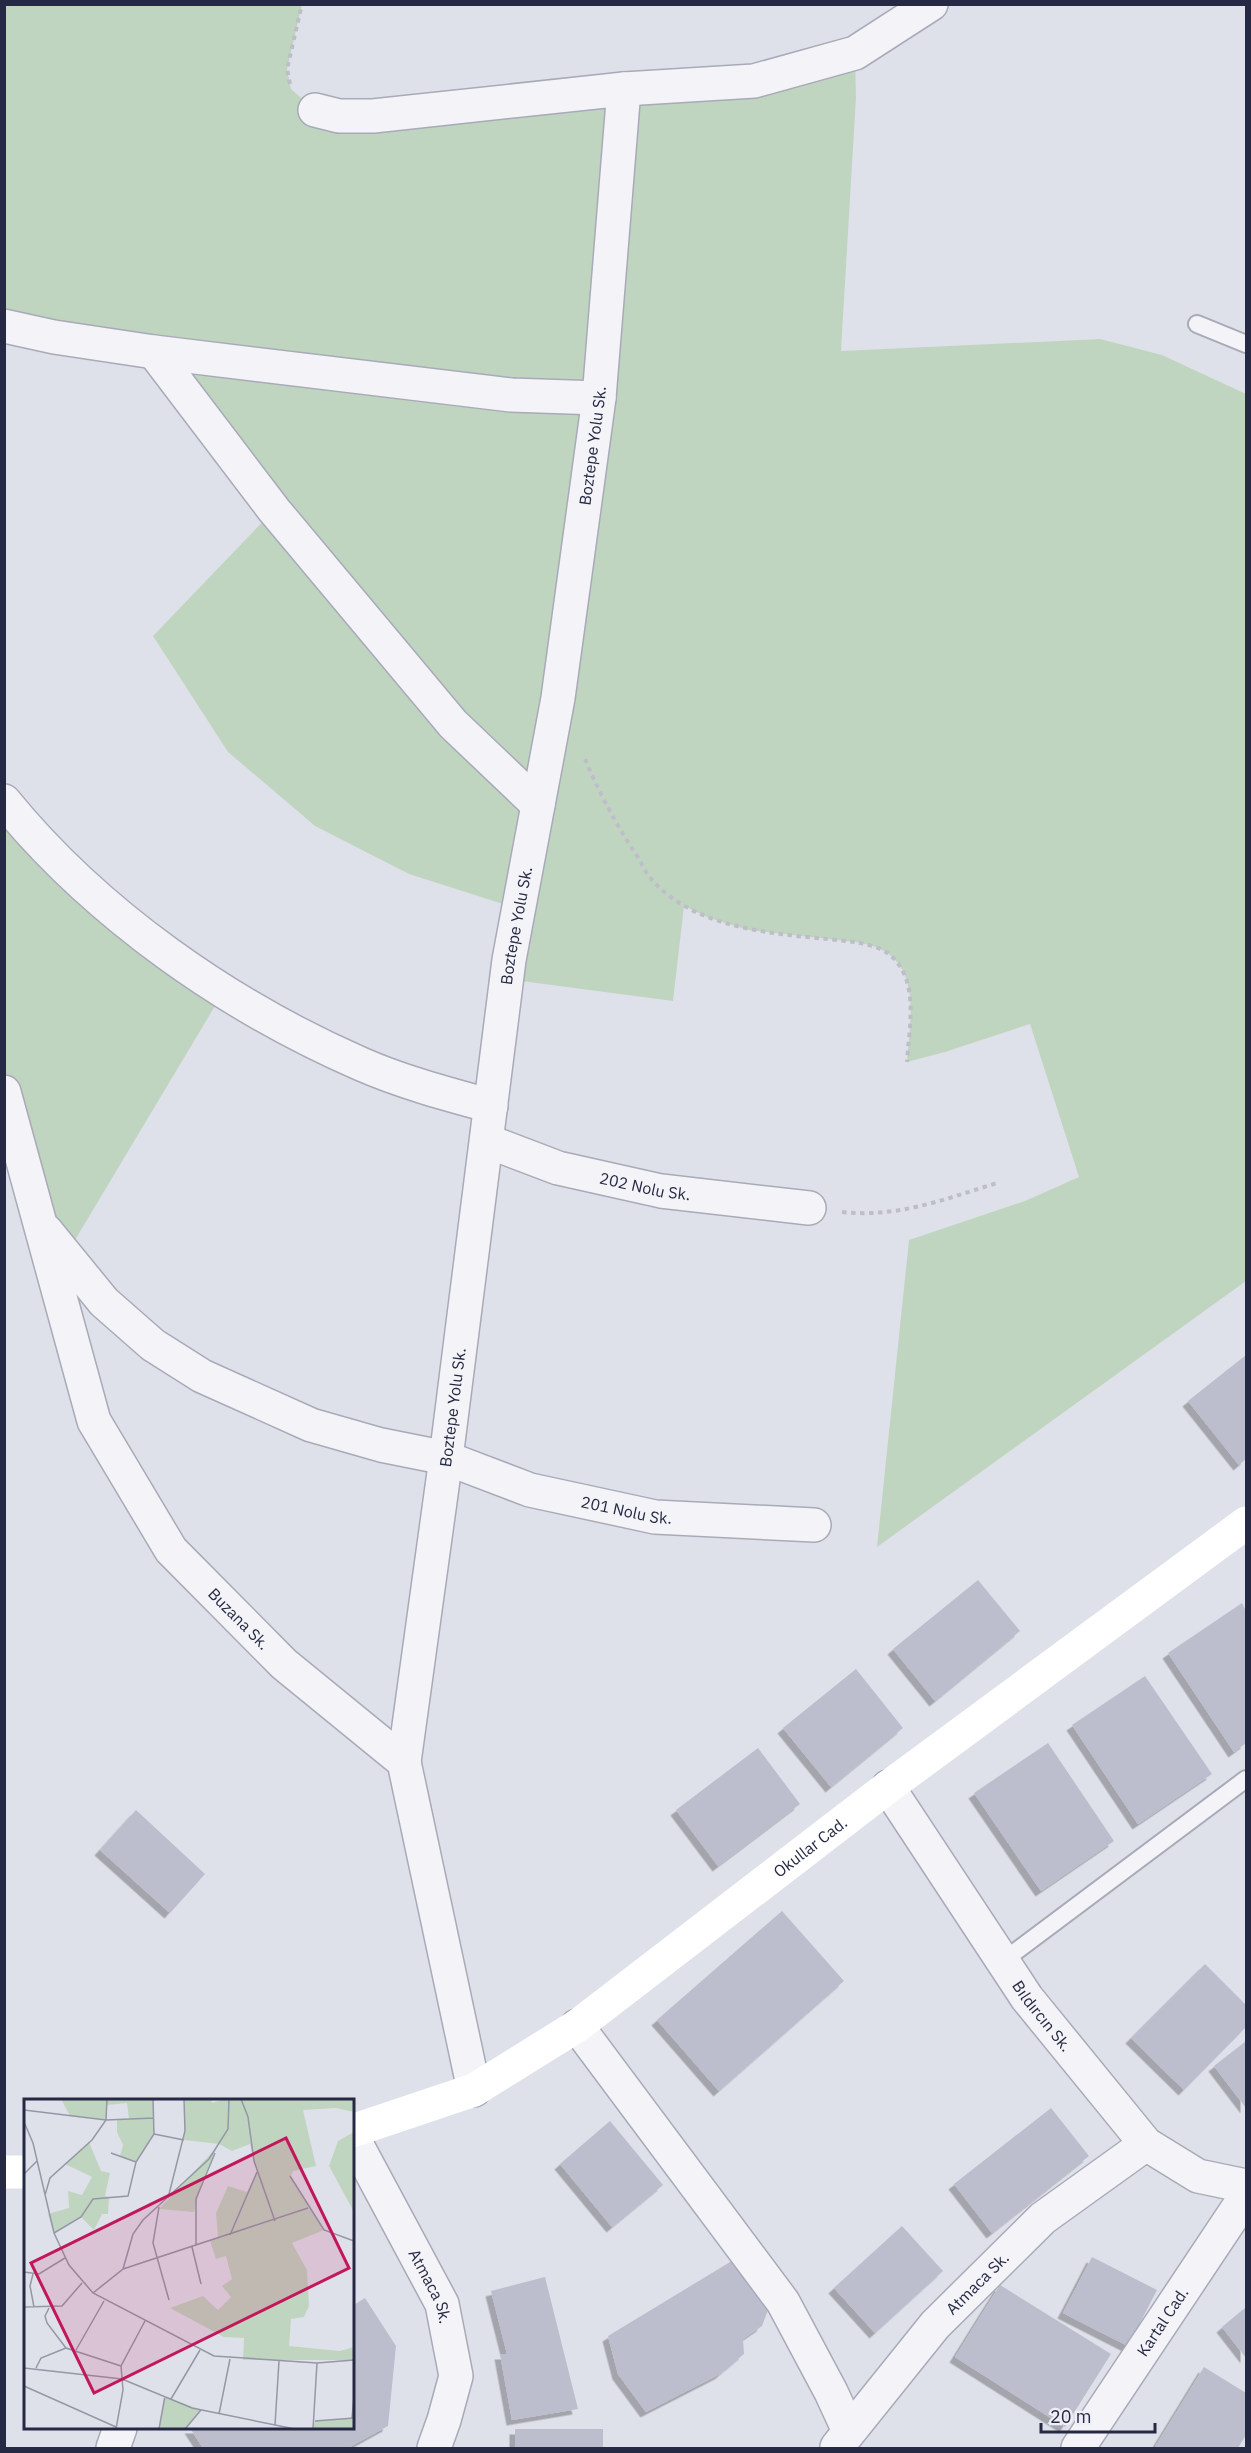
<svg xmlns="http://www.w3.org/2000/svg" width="1251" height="2453" font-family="'IBM Plex Sans',sans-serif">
  <defs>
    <filter id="shadow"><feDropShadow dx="-5.5" dy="5.5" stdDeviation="0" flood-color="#0004"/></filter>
  </defs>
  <rect width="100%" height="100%" fill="#dfe1ea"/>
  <g fill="#c0d5c0">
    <path d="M5,5H302L287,69L291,89L315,110L339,116L855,53L856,97L841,351L1100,339L1162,355L1246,394V1281L877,1547L909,1240L1025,1201L1079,1177L1030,1024L945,1052L907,1062C909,1028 920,980 890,955C881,947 866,944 855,942L749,930L709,918L684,906L673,1001L507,979L519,909L409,874L315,826L228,752L153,636L274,510L154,352L5,326Z"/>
    <path d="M4,801L224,991L66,1255L5,1092Z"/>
  </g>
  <g fill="#bcbece" filter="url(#shadow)">
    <path d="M1246,1355V1459L1239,1465L1188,1401Z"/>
    <path d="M978,1580L1020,1631L935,1701L893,1649Z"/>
    <path d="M1242,1603L1246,1611V1743L1234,1752L1168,1653Z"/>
    <path d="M856,1669L903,1728L831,1787L783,1728Z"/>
    <path d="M1145,1676L1212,1774L1138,1824L1072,1725Z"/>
    <path d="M1048,1743L1114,1841L1041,1891L974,1793Z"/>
    <path d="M758,1748L800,1804L718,1866L676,1810Z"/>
    <path d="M136,1810L205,1874L170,1913L100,1850Z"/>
    <path d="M782,1911L844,1981L719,2091L657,2020Z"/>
    <path d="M1205,1964L1246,2005V2027L1184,2090L1131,2038Z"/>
    <path d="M1246,2041V2108L1214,2066Z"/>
    <path d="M1051,2108L1089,2156L992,2233L954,2184Z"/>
    <path d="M610,2121L663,2185L612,2227L560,2164Z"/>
    <path d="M902,2226L943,2271L875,2333L834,2288Z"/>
    <path d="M1092,2257L1157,2290L1128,2346L1063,2313Z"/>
    <path d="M735,2259L771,2302L762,2326L743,2339L744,2354L720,2374L646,2412L618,2374L608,2336Z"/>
    <path d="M545,2277L578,2409L512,2420L500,2354H507L491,2291Z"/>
    <path d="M1000,2285L1111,2354L1065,2427L955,2357Z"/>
    <path d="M365,2298L396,2346L388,2426L348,2448H203L190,2428H352V2306Z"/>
    <path d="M1246,2307V2358L1222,2327Z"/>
    <path d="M1204,2367L1246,2393V2435L1238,2448H1158L1155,2447Z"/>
    <rect x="515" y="2429" width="88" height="19"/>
  </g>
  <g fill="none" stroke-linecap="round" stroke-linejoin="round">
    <defs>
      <g id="service">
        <path d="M1197,324L1246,344"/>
        <path d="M1003,1961L1246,1779"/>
      </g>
      <g id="minor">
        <path d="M315,110L339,116H373L624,89L754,81L855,53L931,4"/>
        <path d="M4,326L54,337L154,352L511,395L599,398"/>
        <path d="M154,352L274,510L453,724L538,805"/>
        <path d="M4,801C96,914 228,1006 361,1064C402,1082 447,1094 491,1106"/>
        <path id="s1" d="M4,1092L94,1421L171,1550L284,1664L404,1762L474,2090"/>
        <path id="s2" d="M487,1141L558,1168L661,1191L809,1208"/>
        <path id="s3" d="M46,1231L104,1302L153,1345L202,1376L311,1425L381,1445L446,1458L530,1490L655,1517L814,1525"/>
        <path id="s4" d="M404,1762L446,1458L509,960L558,698L599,398L624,89"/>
        <path d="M577,2026L783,2302L831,2392L849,2431"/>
        <path id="s5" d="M352,2136L442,2304L456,2376L444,2420L434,2448"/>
        <path id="s6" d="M837,2447L935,2325L1043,2218L1146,2144"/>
        <path d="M113,2448L120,2428"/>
        <path id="s7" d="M1078,2448L1246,2196"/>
      </g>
      <g id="tertiary">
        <path id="s8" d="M888,1787L1027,1998L1146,2144L1198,2176L1246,2186"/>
      </g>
    </defs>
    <use href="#service" stroke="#a8aab8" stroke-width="20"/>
    <use href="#minor" stroke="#a8aab8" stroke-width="36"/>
    <use href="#tertiary" stroke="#a8aab8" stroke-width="36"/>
    <g stroke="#bebec9" stroke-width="4" stroke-dasharray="4.5 4.5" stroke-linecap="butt">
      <path d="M290,84L287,69L302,4"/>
      <path d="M585,759C599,793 618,828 639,859C643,867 648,876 654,882C702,934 789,934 855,942C866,944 881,947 890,955C920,980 909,1028 907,1062"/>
      <path d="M842,1212C898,1218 945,1199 997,1183"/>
    </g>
    <use href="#service" stroke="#f3f3f8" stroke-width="16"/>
    <use href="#minor" stroke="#f3f3f8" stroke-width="33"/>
    <use href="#tertiary" stroke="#f3f3f8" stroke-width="33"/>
    <g stroke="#fff" stroke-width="33">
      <path id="s9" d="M352,2131L474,2090L577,2026L888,1787L1246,1523"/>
      <path d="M4,2172H26"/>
    </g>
  </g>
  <g text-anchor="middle" stroke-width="4.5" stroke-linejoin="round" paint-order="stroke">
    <g font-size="16" fill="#262943" stroke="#eff0f7">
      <text dy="6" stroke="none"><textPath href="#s4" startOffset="1330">Boztepe Yolu Sk.</textPath></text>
      <text dy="6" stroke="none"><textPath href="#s4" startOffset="844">Boztepe Yolu Sk.</textPath></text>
      <text dy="6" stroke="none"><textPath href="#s2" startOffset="165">202 Nolu Sk.</textPath></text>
      <text dy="6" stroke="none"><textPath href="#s4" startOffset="358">Boztepe Yolu Sk.</textPath></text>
      <text dy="6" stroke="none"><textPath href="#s3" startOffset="662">201 Nolu Sk.</textPath></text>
      <text dy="6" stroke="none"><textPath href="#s1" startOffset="588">Buzana Sk.</textPath></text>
      <text dy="6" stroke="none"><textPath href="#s9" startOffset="544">Okullar Cad.</textPath></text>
      <text dy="6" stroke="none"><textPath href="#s8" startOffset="276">Bıldırcın Sk.</textPath></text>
      <text dy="6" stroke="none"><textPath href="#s6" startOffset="216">Atmaca Sk.</textPath></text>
      <text dy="6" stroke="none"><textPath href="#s5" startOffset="170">Atmaca Sk.</textPath></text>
      <text dy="6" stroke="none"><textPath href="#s7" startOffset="152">Kartal Cad.</textPath></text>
    </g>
  </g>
  <g transform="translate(24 2099)">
    <rect width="330" height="330" fill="#dfe1ea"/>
    <path d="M37,0H129L130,35L112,63L96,57L99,46L93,33V20H105L103,4L83,6L82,21L46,17ZM161,0H187L188,4L200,0H330V13L312,9L279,11L292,67L269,72L267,77L300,131L268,144L283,171L285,207L280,218L267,220L265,247L316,252L330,248V261H219L220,239L200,238L146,209L179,197L194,211L207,198L198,187L208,180L202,157L192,160L186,142L194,139L192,114L204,87L223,93L233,73L226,45L208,52L195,45L160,41ZM330,33V113L305,67L314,42ZM65,43L77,72L86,74L81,97L85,98L84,115H78L70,131L57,118L30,134L24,115L45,109L44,92L58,96L68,78L41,65ZM193,48L177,85L170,113L135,110ZM141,297L177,311L161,330H135ZM330,301V330H289L291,322L328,319Z" fill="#c0d5c0"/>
    <path fill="none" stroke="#9597a7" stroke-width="1.5" d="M217,0L224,18L230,62L251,122M0,11L82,21L130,19M0,23L9,44L30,134L45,166L69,194L190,257L293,264L330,261M130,35L160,41M87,54L112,63M0,75L13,62M266,77L300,131L330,142M21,96L26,79L68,41L82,21L83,0M144,99L161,32L160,0M135,108L129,144L145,201M30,134L57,118L69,100L104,97L112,63L130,35L129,0M206,136L233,73M172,146V100L191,54M168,148L177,185M99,170L284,109M0,173L15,175L41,159M9,175L6,187L10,208M69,194L99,170L109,135L119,121L185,60L204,30L205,0M0,208L38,207L58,184M25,209L21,217L23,224L42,249L97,267M52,251L80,202M0,269L98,280L168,309L271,330M12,269L17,259L42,249M0,287L92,328M147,300L176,251M195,315L206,260M328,319L330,297M291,322L330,319M251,326L255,262M92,330L99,291L97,267L121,222M135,330L141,297M161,330L177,311M289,330L293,264"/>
    <path fill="#c2185b" fill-opacity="0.15" stroke="#c2185b" stroke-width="3" d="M262,39L325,169L70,294L7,164Z"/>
    <rect width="330" height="330" fill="none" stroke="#262943" stroke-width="3"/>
  </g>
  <rect width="1251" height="2453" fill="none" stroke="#262943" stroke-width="12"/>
  <path d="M1041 2423v9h114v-9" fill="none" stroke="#262943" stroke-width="3"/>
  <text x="1050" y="2423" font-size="18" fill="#262943" stroke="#eff0f7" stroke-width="4.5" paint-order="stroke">20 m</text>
</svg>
